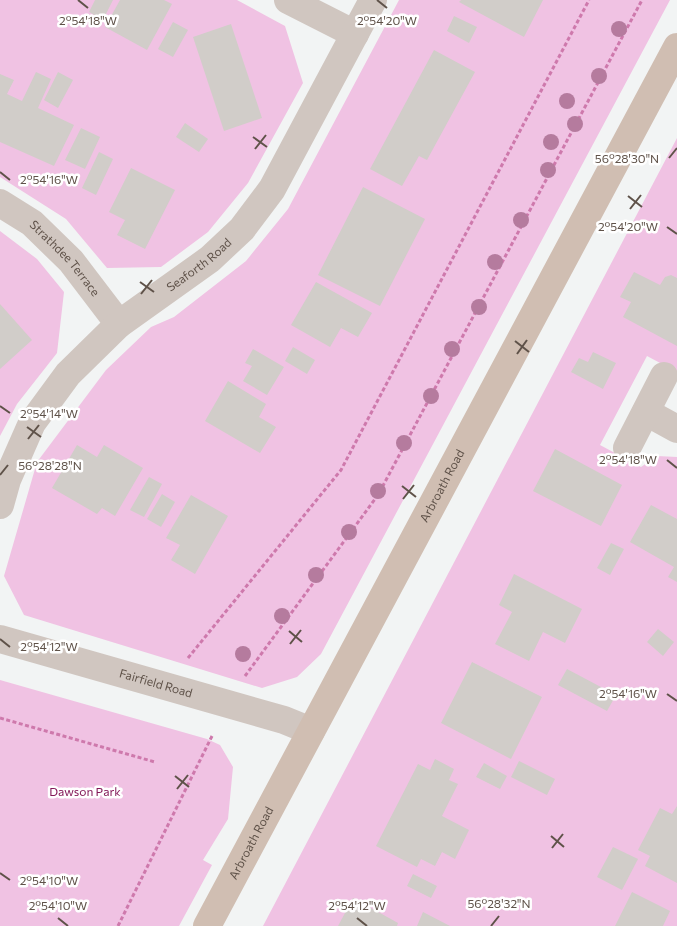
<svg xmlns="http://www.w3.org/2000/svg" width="677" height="926" font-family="Commissioner,sans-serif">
  <rect width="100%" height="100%" fill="#f2f4f4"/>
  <g fill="#f0c2e3">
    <path d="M0,0H237L285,26L303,83L248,183L208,232L161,267L107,268L66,219L0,177Z"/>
    <path d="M399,0H670L321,654L297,677L262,688L24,615L4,576L37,462L106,370L151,327L174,317L246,261L288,209Z"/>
    <path d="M677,138V372L647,356L600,445L641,467L657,456L677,457V926H263Z"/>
    <path d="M0,231L37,259L64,292L57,353L17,404L0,436Z"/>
    <path d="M0,680L207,739L220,745L233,767L228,819L203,860L212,865L179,926H0Z"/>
  </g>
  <g fill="#d1cdc9">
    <path d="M95,0H113L103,20L89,12Z"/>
    <path d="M120,0H164L172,4L147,50L105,27Z"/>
    <path d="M461,0H543L524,37L459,2Z"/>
    <path d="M454,16L477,27L469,43L447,31Z"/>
    <path d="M173,22L188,30L173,57L158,49Z"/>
    <path d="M231,24L262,118L224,131L193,37Z"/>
    <path d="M434,50L475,72L427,160L419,156L402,186L370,169Z"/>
    <path d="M36,72L51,79L38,108L74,125L54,166L0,142V74L14,80L7,94L22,101Z"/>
    <path d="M58,72L73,80L58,108L44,100Z"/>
    <path d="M185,123L208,139L199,152L176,137Z"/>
    <path d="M81,128L100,137L85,169L65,160Z"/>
    <path d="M99,152L113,159L96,195L82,188Z"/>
    <path d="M131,168L175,190L145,249L117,235L125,220L109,212Z"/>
    <path d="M363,187L425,219L380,306L318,275Z"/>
    <path d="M634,272L660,285L665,277L671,275L677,278V346L623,317L631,302L620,297Z"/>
    <path d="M316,282L372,313L358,337L341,328L330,347L291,325Z"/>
    <path d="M0,304L32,340L0,369Z"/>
    <path d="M293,347L315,360L307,374L285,361Z"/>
    <path d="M253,349L284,367L267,395L243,381L252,366L245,363Z"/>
    <path d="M593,352L616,363L603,389L571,372L579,358L588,362Z"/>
    <path d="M228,381L266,404L259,417L276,427L260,453L205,421Z"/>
    <path d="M77,445L97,457L104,445L143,468L115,516L102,508L97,514L52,488Z"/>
    <path d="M555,449L622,485L601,526L533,491Z"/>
    <path d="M149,477L162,484L144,517L130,510Z"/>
    <path d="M162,494L175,502L161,527L147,519Z"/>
    <path d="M191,495L228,516L195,574L171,560L180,545L166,538Z"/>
    <path d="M651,505L677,519V582L668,577L674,567L630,542Z"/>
    <path d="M611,543L624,549L610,575L597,568Z"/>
    <path d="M514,574L582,609L565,643L543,632L529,661L495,644L512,612L499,605Z"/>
    <path d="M658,629L674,642L663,656L647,642Z"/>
    <path d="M472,662L542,697L511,759L441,723Z"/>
    <path d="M567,669L616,695L607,711L558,685Z"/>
    <path d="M435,759L454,769L449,780L458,784L442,816L469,830L455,859L442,852L435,866L421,859L417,867L376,846L418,764L430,770Z"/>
    <path d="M519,761L555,779L547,795L511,777Z"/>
    <path d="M484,763L507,776L500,789L476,777Z"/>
    <path d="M677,806V883L645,866L650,856L638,850L660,808L672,814Z"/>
    <path d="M613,847L638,859L622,890L597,877Z"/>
    <path d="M413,874L437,886L431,898L407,886Z"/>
    <path d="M632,892L670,911L663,926H615Z"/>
    <path d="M353,898L398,923L397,926H338Z"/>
    <path d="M423,912L450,926H417Z"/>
  </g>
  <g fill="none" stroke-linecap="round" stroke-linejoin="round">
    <g stroke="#ce79ac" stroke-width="3" stroke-dasharray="4 2.5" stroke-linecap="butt">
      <path d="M188,658L341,470L589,0"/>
      <path d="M245,676L378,495L642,0"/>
      <path d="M0,718L155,762"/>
      <path d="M118,926L213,734"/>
    </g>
    <g stroke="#d0c6c0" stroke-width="28">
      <path d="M288,0L355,34"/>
      <path id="s1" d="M0,203L32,223L71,261L119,324"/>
      <path d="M646,412L677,429"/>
      <path d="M627,448L664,376"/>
      <path id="s2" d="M0,505L7,480L32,423L68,374L119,324L210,259L242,229L272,189L373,0"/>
      <path id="s3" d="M0,639L284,720L311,731"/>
    </g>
    <path stroke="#d0beb2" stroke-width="28" id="s4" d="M207,926L677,47"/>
  </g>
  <g fill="#b57b9e">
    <circle cx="619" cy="29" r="8"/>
    <circle cx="599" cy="76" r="8"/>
    <circle cx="567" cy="101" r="8"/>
    <circle cx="575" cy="124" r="8"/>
    <circle cx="551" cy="142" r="8"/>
    <circle cx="548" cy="170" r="8"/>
    <circle cx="521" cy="220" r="8"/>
    <circle cx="495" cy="262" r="8"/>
    <circle cx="479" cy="307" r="8"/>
    <circle cx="452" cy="349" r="8"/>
    <circle cx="431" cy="396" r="8"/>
    <circle cx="404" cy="443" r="8"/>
    <circle cx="378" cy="491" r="8"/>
    <circle cx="349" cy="532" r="8"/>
    <circle cx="316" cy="575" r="8"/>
    <circle cx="282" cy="616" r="8"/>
    <circle cx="243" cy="654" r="8"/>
  </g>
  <path fill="none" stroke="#5f5249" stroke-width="2" d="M78,0L88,8M377,0L387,8M253,137L267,147M255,149L266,135M669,158L677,148M0,172L10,180M628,196L642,207M630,209L641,195M667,227L677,234M140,282L154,292M141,294L152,280M515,341L529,352M517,354L527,340M0,406L10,413M27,427L41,437M28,439L39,425M667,460L677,468M0,475L8,465M402,486L416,497M403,499L414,485M289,631L302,642M0,639L10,647M290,644L301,630M667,694L677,701M175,776L189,787M177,789L188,775M551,836L564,847M552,848L563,834M0,873L10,880M58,918L68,926M357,918L367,926M491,926L499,916"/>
  <g text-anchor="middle" stroke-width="5" stroke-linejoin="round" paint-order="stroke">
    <g font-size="12" fill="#5f5249" stroke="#fff">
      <text dy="4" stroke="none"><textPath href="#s1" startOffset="86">Strathdee Terrace</textPath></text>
      <text dy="4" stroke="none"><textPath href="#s2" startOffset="320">Seaforth Road</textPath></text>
      <text dy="4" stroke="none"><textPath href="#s4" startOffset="499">Arbroath Road</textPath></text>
      <text dy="4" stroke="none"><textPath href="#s3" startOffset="162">Fairfield Road</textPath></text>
      <text dy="4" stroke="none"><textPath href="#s4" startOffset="94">Arbroath Road</textPath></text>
    </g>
    <g font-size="12" fill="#831858" stroke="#fff">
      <text x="85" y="796">Dawson Park</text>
    </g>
  </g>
  <g font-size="12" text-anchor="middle" fill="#5f5249" stroke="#fff" stroke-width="5" stroke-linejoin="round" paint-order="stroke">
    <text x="88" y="25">2°54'18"W</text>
    <text x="387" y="25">2°54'20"W</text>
    <text x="627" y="163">56°28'30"N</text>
    <text x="49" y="184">2°54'16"W</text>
    <text x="628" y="231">2°54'20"W</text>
    <text x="49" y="418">2°54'14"W</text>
    <text x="628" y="464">2°54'18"W</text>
    <text x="50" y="470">56°28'28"N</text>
    <text x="49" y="651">2°54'12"W</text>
    <text x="628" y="698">2°54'16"W</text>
    <text x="49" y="885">2°54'10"W</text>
    <text x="499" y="908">56°28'32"N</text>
    <text x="58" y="910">2°54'10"W</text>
    <text x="357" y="910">2°54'12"W</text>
  </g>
</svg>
